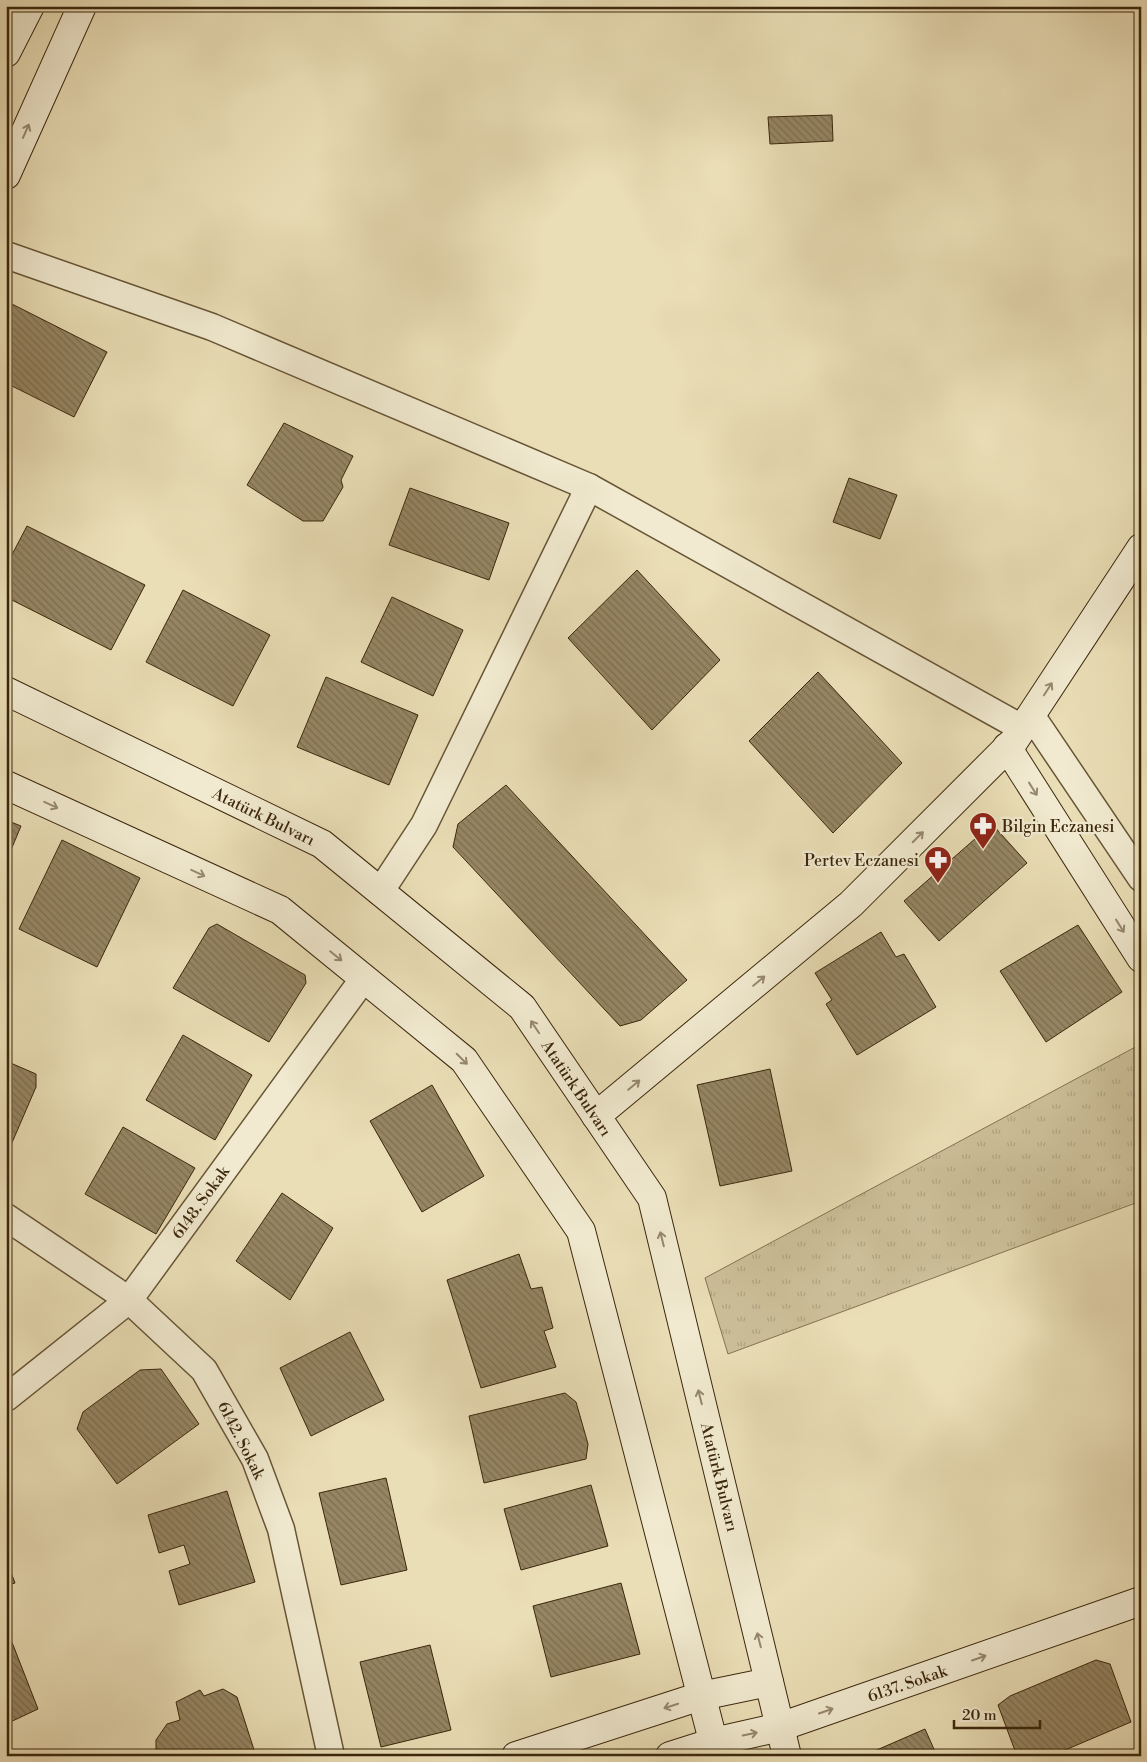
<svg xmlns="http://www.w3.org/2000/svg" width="1147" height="1762" font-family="'Libre Bodoni',serif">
  <defs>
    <pattern id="park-tufts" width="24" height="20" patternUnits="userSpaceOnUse" patternTransform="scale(1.25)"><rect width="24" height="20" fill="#ccbf99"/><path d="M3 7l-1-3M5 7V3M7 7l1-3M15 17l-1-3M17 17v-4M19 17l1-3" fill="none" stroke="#b0a483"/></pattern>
    <pattern id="building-back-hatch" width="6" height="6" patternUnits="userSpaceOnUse" patternTransform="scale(1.25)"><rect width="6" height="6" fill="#968664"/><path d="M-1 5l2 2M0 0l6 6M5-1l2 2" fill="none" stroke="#7c6e51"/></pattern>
  </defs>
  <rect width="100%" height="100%" fill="#eadeb6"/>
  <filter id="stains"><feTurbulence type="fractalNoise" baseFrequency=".004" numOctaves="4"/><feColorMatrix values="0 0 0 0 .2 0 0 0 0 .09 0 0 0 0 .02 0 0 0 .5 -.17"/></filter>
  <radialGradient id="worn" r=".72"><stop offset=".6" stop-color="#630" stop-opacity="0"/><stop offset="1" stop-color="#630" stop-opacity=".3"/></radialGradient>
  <path fill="url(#park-tufts)" stroke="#847352" d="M1141,1044V1201L728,1354L705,1278Z"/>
  <g fill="url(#building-back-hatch)" stroke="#3b270c">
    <path d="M832,115L833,141L770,144L768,117Z"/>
    <path d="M6,301L107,352L74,417L6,383Z"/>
    <path d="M284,423L353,456L341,480L343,487L323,521H303L247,485Z"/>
    <path d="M849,478L897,495L880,539L833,522Z"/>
    <path d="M410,488L509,523L489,580L389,545Z"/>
    <path d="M27,526L145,585L111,650L6,597V566Z"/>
    <path d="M637,570L720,660L652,730L568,638Z"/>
    <path d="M183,590L270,635L233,706L146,662Z"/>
    <path d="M392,597L463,630L433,696L361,662Z"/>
    <path d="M818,672L902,763L833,833L749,741Z"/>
    <path d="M326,677L418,715L389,785L297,747Z"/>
    <path d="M506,785L687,980L641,1020L620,1026L453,847L458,824Z"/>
    <path d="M6,820L21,826L6,862Z"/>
    <path d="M992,824L1027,863L939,941L904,901Z"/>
    <path d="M62,840L140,878L97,967L19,929Z"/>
    <path d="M217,924L305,975L306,983L269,1042L173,988L209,928Z"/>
    <path d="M1078,925L1122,992L1046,1042L1000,971Z"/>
    <path d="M881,932L896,957L904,954L936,1007L857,1055L826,1004L832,1000L815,973Z"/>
    <path d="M183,1035L252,1075L215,1140L146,1100Z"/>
    <path d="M6,1061L36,1074V1087L11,1145L6,1143Z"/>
    <path d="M770,1069L792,1171L720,1186L697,1085Z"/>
    <path d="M432,1085L484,1176L422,1212L370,1121Z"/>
    <path d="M123,1127L195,1168L156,1234L85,1194Z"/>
    <path d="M282,1193L333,1228L290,1300L236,1261Z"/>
    <path d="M519,1254L531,1289L542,1287L553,1328L544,1331L556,1367L481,1388L447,1280Z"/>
    <path d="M350,1332L384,1400L311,1436L280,1368Z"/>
    <path d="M161,1369L199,1424L117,1484L77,1429L83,1412L140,1370Z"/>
    <path d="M565,1393L576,1402L588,1444L586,1459L484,1483L469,1416Z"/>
    <path d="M386,1478L407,1570L341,1585L319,1493Z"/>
    <path d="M591,1485L608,1546L521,1570L504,1509Z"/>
    <path d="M227,1491L255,1582L179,1605L169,1571L190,1564L184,1545L159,1553L148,1515Z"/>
    <path d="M6,1559L15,1583L6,1586Z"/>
    <path d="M621,1583L640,1654L551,1677L533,1606Z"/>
    <path d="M8,1632L38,1709L6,1724V1633Z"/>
    <path d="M430,1645L451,1730L381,1747L360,1662Z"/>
    <path d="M1096,1660L1110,1664L1131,1722L1051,1756H1017L998,1705L1010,1696Z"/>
    <path d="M223,1689L237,1697L256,1756H158L156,1749V1740L167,1724L180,1720L176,1702L200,1690L204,1696Z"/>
    <path d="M925,1729L937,1756H863Z"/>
  </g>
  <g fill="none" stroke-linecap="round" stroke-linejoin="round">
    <defs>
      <g id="street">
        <path d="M6,255L212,327L589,487L424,825L380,892"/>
        <path d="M589,487L1022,728"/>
        <path d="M1031,715L1141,878"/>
        <path d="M6,1217L129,1300L204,1370L255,1459L281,1529L331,1756"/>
        <path d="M6,1398L129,1300L364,978"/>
      </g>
      <g id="secondary">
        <path d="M6,53L30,6"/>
        <path d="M6,175L82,6"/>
        <path d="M6,691L322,844L522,1007L652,1198L787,1756"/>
        <path d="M1007,747L1141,958"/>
        <path d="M6,785L280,910L464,1060L581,1231L717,1756"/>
        <path d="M596,1116L851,904L1014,741L1141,548"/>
        <path d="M516,1756L701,1696L769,1682"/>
        <path d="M670,1756L714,1742L780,1727L1141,1601"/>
      </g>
    </defs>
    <use href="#street" stroke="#675536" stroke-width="29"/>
    <use href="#secondary" stroke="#3b270c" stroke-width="30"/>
    <use href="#street" stroke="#f1ead0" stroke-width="26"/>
    <use href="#secondary" stroke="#f1ead0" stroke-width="28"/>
  </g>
  <defs><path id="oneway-shaft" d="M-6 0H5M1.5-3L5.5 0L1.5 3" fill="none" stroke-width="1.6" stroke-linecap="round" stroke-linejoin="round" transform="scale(1.25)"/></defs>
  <g stroke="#96886e">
    <use href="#oneway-shaft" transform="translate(26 131) rotate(-66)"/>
    <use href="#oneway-shaft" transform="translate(1048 689) rotate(-57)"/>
    <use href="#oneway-shaft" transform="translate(1033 789) rotate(58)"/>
    <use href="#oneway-shaft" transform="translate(51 805) rotate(25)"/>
    <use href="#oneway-shaft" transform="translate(918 837) rotate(-45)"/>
    <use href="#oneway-shaft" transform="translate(198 873) rotate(25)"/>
    <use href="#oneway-shaft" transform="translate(1120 926) rotate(58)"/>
    <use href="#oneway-shaft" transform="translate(336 956) rotate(39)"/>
    <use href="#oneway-shaft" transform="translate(759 981) rotate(-40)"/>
    <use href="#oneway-shaft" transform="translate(535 1027) rotate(-124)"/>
    <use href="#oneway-shaft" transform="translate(462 1059) rotate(45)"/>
    <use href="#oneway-shaft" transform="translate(634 1085) rotate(-40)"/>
    <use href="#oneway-shaft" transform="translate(662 1239) rotate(-104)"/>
    <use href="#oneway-shaft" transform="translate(700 1397) rotate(-104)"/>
    <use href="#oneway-shaft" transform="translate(759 1640) rotate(-104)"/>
    <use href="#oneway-shaft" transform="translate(979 1658) rotate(-19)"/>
    <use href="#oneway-shaft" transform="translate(671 1706) rotate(162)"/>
    <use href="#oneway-shaft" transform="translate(826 1711) rotate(-19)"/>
    <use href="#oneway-shaft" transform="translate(750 1734) rotate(-12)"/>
  </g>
  <defs>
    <symbol id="pharmacy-pin" viewBox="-11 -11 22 30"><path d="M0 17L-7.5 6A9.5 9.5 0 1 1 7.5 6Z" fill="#8f2418" stroke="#f1ead0"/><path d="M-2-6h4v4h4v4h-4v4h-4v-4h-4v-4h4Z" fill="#fff"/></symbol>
  </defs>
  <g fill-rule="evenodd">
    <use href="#pharmacy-pin" x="967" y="810" width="32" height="43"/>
    <use href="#pharmacy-pin" x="922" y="844" width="32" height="43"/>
  </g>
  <g text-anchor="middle" stroke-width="4.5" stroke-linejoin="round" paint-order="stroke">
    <g font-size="16" fill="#3b270c" stroke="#f1ead0">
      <text transform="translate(264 816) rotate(26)" y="6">Atatürk Bulvarı</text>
      <text transform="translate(577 1088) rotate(56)" y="6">Atatürk Bulvarı</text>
      <text transform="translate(200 1202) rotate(-54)" y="6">6148. Sokak</text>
      <text transform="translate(242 1440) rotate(63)" y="6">6142. Sokak</text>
      <text transform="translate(720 1477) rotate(76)" y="6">Atatürk Bulvarı</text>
      <text transform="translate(907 1683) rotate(-19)" y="6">6137. Sokak</text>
    </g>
    <g font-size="16" fill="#3b270c" stroke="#f1ead0" text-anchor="start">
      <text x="1002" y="832">Bilgin Eczanesi</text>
      <text x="919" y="866" text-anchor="end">Pertev Eczanesi</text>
    </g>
  </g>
  <rect width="1147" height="1762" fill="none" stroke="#eadeb6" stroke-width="25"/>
  <rect x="8" y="8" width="1132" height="1747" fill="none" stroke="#3b270c" stroke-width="2.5"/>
  <rect x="12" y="12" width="1122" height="1737" fill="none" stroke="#3b270c"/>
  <path d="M954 1720v8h86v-8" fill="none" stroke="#3b270c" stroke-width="2.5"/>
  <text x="962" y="1720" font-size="15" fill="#3b270c" stroke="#f1ead0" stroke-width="4" paint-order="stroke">20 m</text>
  <rect width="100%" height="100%" filter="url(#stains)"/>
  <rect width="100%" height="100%" fill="url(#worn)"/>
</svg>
